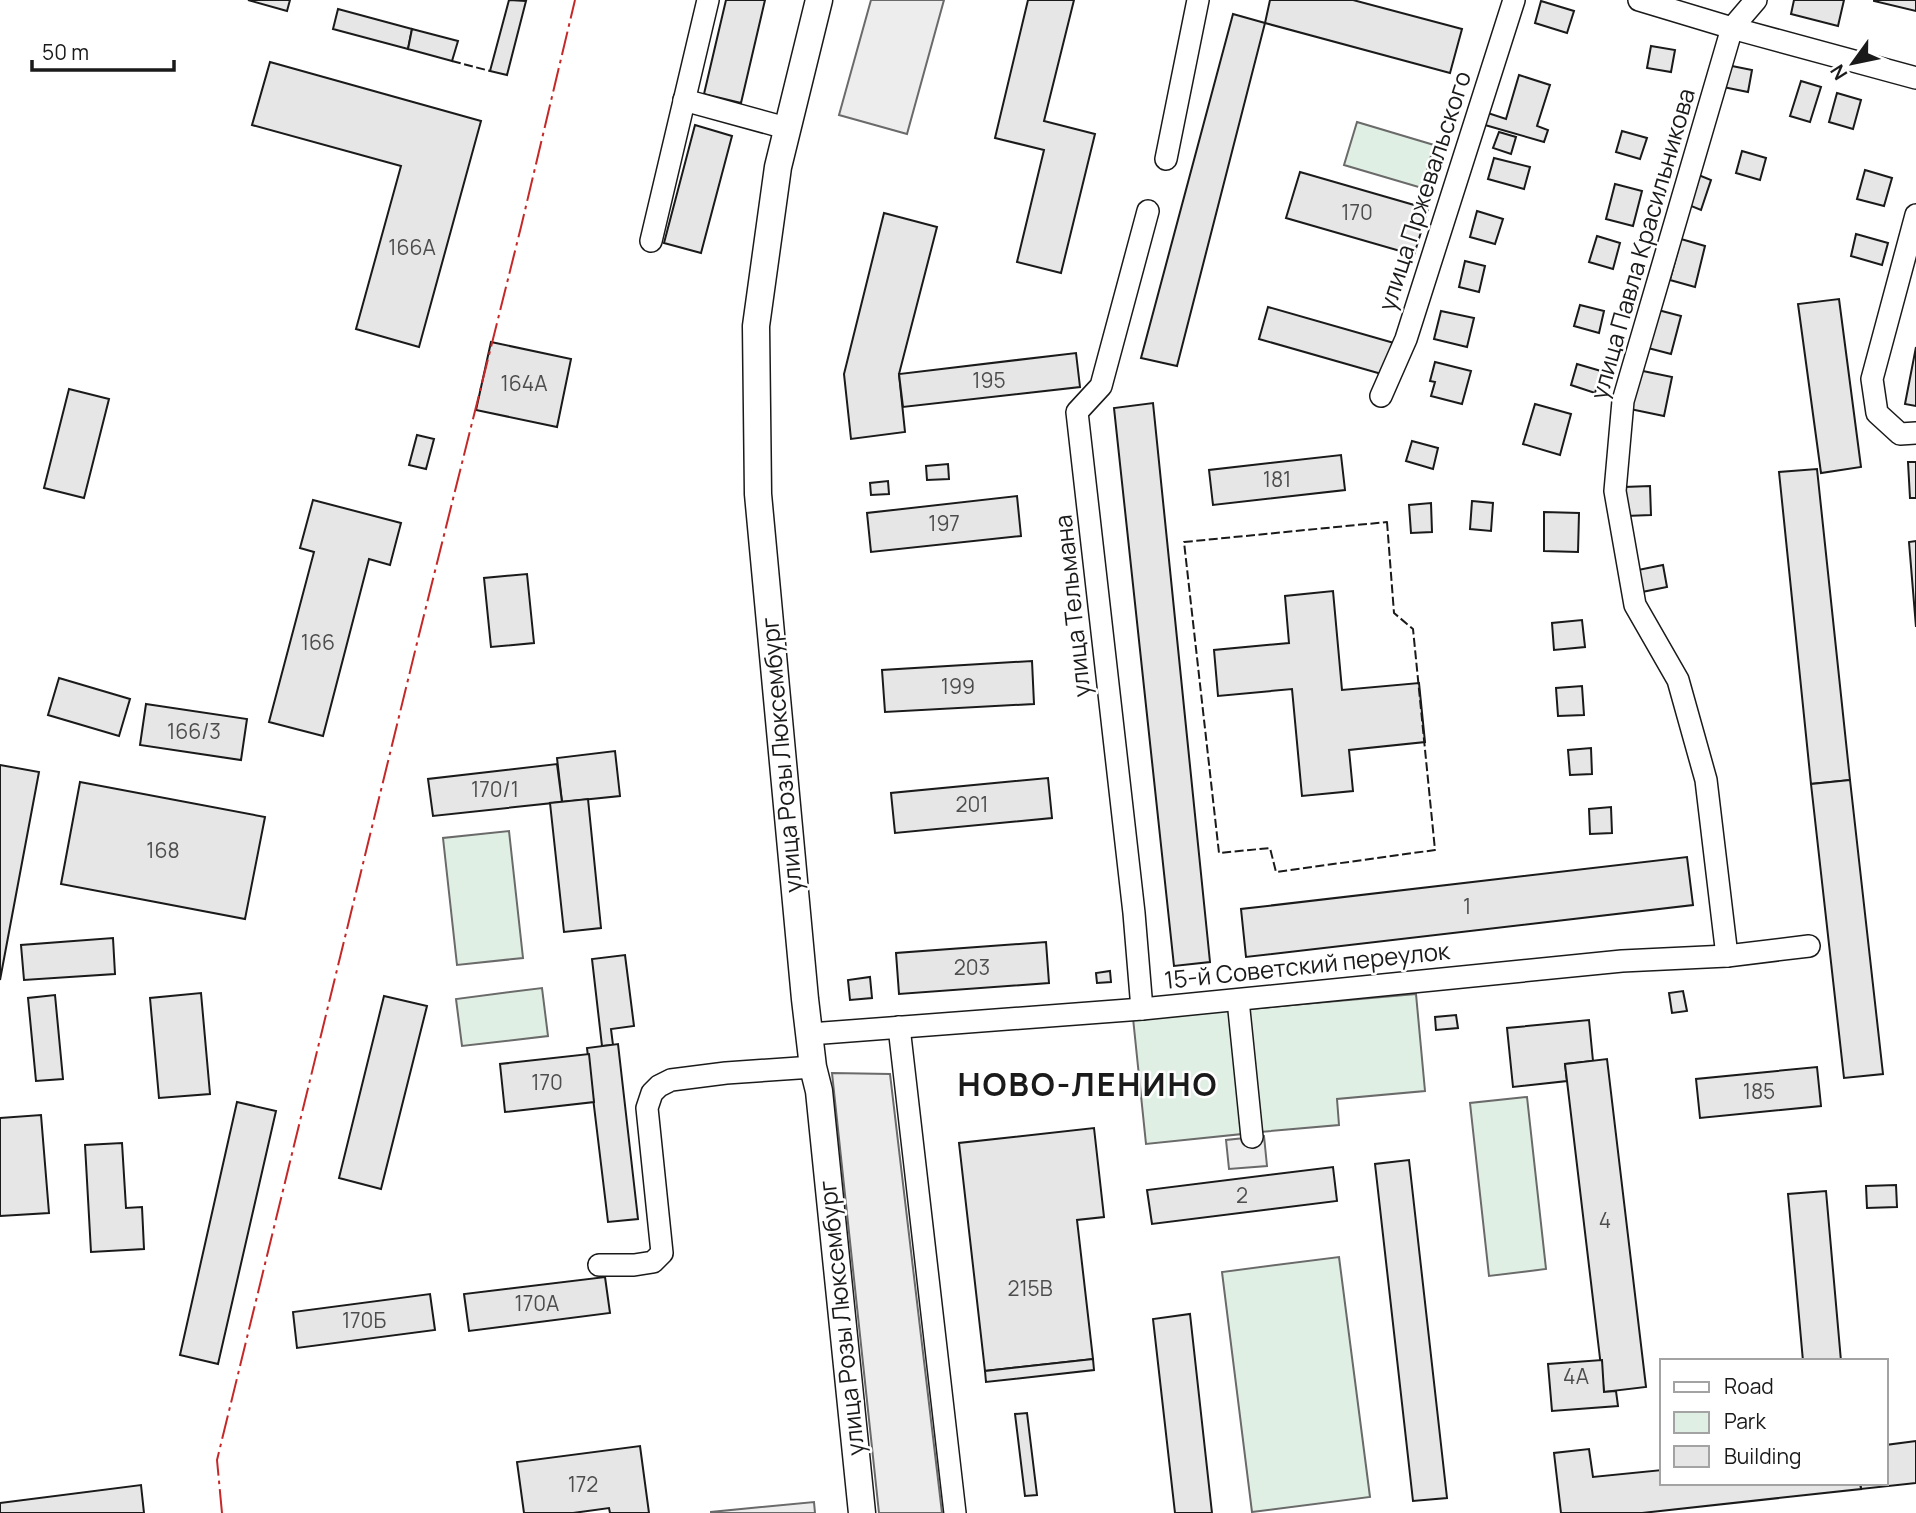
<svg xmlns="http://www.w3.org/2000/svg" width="1916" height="1513" font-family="Manrope,sans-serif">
  <rect width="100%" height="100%" fill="#fff"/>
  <g fill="#e0efe3" stroke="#6a6a6a" stroke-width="2">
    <path d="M1357,122L1434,145L1422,188L1344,165Z"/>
    <path d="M509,831L523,958L457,965L443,838Z"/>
    <path d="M542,988L548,1036L462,1046L456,999Z"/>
    <path d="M1416,994L1425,1091L1337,1099L1339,1125L1260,1132L1249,1009Z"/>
    <path d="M1229,1009L1242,1134L1146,1144L1133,1018Z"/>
    <path d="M1527,1097L1546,1269L1489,1276L1470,1103Z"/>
    <path d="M1339,1257L1370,1497L1252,1512L1222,1272Z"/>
  </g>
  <g fill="#ededed" stroke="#6a6a6a" stroke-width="2">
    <path d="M871,0H944L907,134L839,115Z"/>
    <path d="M832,1073L890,1074L942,1513H879Z"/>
    <path d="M1264,1136L1267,1166L1229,1169L1226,1140Z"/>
    <path d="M814,1502L815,1513H711V1512Z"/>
  </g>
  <g fill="#e6e6e6" stroke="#1a1a1a" stroke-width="2">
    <path d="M248,0H290L287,11Z"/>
    <path d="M509,0L526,1L507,75L490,71Z"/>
    <path d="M726,0H765L741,103L704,94Z"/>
    <path d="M1028,0H1074L1044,121L1095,134L1061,273L1017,262L1044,150L995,138Z"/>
    <path d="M1270,0H1353L1462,29L1450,73L1265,23Z"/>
    <path d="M1794,0H1844L1838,26L1791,14Z"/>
    <path d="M1916,0V11L1874,1V0Z"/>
    <path d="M1541,1L1574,11L1567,33L1535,23Z"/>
    <path d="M338,9L412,29L408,49L333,29Z"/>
    <path d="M1233,14L1265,23L1177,366L1141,358Z"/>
    <path d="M412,29L458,41L452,61L408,49Z"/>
    <path d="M1651,46L1675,50L1671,72L1647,68Z"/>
    <path d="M270,62L481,121L419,347L356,329L401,166L252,125Z"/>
    <path d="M1727,65L1752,70L1748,92L1723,87Z"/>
    <path d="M1519,75L1550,85L1537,126L1548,130L1544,142L1485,125L1488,113L1506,119Z"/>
    <path d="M1801,81L1821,87L1810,122L1790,116Z"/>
    <path d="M1837,93L1861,100L1853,129L1829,122Z"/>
    <path d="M695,125L732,136L701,253L664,243Z"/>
    <path d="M1622,131L1647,138L1640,159L1616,152Z"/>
    <path d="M1499,132L1516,137L1511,154L1493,148Z"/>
    <path d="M1742,151L1766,158L1760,180L1736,173Z"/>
    <path d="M1494,158L1530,167L1524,189L1488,179Z"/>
    <path d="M1865,170L1892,178L1884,206L1857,199Z"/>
    <path d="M1300,172L1428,209L1414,255L1286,218Z"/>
    <path d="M1696,174L1711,180L1701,210L1686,204Z"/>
    <path d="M1615,184L1642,191L1633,226L1606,219Z"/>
    <path d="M1477,211L1503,219L1495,244L1470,237Z"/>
    <path d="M884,213L937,227L899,374L905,432L851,439L844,374Z"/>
    <path d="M1856,234L1888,243L1882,265L1851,256Z"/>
    <path d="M1597,236L1620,243L1613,269L1589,262Z"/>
    <path d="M1681,239L1705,246L1695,287L1670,280Z"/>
    <path d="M1465,261L1485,266L1479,292L1459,287Z"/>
    <path d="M1839,299L1861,467L1821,473L1798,304Z"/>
    <path d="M1580,305L1604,311L1599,333L1574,326Z"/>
    <path d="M1268,307L1394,343L1385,375L1259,339Z"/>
    <path d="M1658,310L1681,316L1671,354L1648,348Z"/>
    <path d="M1441,311L1474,318L1467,347L1434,339Z"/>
    <path d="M491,342L571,359L557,427L476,410Z"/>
    <path d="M1916,347V406L1905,404Z"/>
    <path d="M1076,353L1080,387L903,407L899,374Z"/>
    <path d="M1435,362L1471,371L1462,404L1431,396L1435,382L1430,381Z"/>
    <path d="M1577,364L1601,371L1595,393L1571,385Z"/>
    <path d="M1638,370L1672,377L1664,416L1630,409Z"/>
    <path d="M69,389L109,399L84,498L44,488Z"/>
    <path d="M1153,403L1210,962L1174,966L1114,408Z"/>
    <path d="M1535,404L1571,414L1560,455L1523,444Z"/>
    <path d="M417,435L434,439L426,469L409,465Z"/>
    <path d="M1412,441L1438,448L1433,469L1406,461Z"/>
    <path d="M1341,455L1345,490L1213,505L1209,470Z"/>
    <path d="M1908,462H1916V498H1910Z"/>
    <path d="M948,464L949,479L927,480L926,466Z"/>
    <path d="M1817,469L1850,780L1811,784L1779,472Z"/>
    <path d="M888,481L889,494L871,495L870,483Z"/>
    <path d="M1650,486L1651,515L1626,516L1624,487Z"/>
    <path d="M1017,496L1021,536L871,552L867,513Z"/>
    <path d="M313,500L401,523L390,565L369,559L323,736L269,722L314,552L300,548Z"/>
    <path d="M1472,501L1493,503L1491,531L1470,529Z"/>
    <path d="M1431,503L1432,532L1411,533L1409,505Z"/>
    <path d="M1544,512L1579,513L1578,552L1544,551Z"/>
    <path d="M1916,541V627L1909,542Z"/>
    <path d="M1663,565L1667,587L1642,592L1638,570Z"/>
    <path d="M527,574L534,643L491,647L484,578Z"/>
    <path d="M1333,591L1342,690L1419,683L1425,742L1349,750L1353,791L1302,796L1292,689L1218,696L1214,650L1289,643L1285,596Z"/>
    <path d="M1582,620L1585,647L1554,650L1552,623Z"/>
    <path d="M1032,661L1034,704L885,712L882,670Z"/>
    <path d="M59,678L130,699L119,736L48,715Z"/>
    <path d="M1582,686L1584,715L1558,716L1556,688Z"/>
    <path d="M146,704L247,719L241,760L140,745Z"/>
    <path d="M1591,748L1592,774L1570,775L1568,750Z"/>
    <path d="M615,751L620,796L562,802L557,758Z"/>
    <path d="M557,764L562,802L433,816L428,779Z"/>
    <path d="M0,765L39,772L0,980Z"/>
    <path d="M1048,778L1052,818L895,833L891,793Z"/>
    <path d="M1850,780L1883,1074L1844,1078L1811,784Z"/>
    <path d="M80,782L265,817L245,919L61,884Z"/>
    <path d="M588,799L601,928L564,932L550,803Z"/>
    <path d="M1611,807L1612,833L1590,834L1589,809Z"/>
    <path d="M1687,857L1693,905L1246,957L1241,909Z"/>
    <path d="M113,938L115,974L24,980L21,945Z"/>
    <path d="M1046,942L1049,983L899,994L896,953Z"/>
    <path d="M625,955L634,1026L611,1029L613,1045L602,1046L592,959Z"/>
    <path d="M1110,971L1111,982L1097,983L1096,973Z"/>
    <path d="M870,977L872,998L850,1000L848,980Z"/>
    <path d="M1683,991L1687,1011L1672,1013L1669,993Z"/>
    <path d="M201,993L210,1094L159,1098L150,998Z"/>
    <path d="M55,995L63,1079L36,1081L28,998Z"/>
    <path d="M384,996L427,1006L381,1189L339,1178Z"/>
    <path d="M1456,1015L1458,1028L1436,1030L1435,1017Z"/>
    <path d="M1589,1020L1593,1061L1565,1064L1567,1081L1513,1087L1507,1028Z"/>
    <path d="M618,1044L638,1219L608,1222L587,1048Z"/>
    <path d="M589,1054L594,1102L505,1112L500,1064Z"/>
    <path d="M1607,1059L1646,1387L1604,1392L1565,1064Z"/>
    <path d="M1817,1067L1821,1106L1700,1118L1696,1079Z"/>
    <path d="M237,1102L276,1111L218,1364L180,1355Z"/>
    <path d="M41,1115L49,1213L0,1216V1118Z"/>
    <path d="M1094,1128L1104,1217L1077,1220L1093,1359L985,1371L959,1143Z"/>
    <path d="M122,1143L126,1208L142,1207L144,1249L91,1252L85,1145Z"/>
    <path d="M1409,1160L1447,1498L1413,1501L1375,1164Z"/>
    <path d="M1333,1167L1337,1201L1152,1224L1147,1190Z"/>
    <path d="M1896,1185L1897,1207L1867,1208L1866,1186Z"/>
    <path d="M1826,1191L1841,1361H1803L1788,1194Z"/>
    <path d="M605,1277L610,1313L469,1331L464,1294Z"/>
    <path d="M430,1294L435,1330L297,1348L293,1312Z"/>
    <path d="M1190,1314L1212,1513H1175L1153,1319Z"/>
    <path d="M1093,1359L1094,1370L986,1382L985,1371Z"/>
    <path d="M1602,1360L1604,1392L1616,1391L1618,1406L1552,1411L1548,1364Z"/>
    <path d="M1027,1413L1037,1495L1025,1496L1015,1414Z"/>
    <path d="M1916,1441V1483L1861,1489L1860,1483H1886V1445Z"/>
    <path d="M640,1446L649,1513H610L609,1508L573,1513H524L517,1462Z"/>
    <path d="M1589,1449L1593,1477L1662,1470V1483H1860L1861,1489L1642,1513H1561L1554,1453Z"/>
    <path d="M141,1485L144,1513H0V1503Z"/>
  </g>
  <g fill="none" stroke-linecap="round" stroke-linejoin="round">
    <defs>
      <g id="minor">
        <path d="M1639,0L1732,28L1916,78"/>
        <path d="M684,100L786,128"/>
        <path d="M1166,159L1198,0"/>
        <path d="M1916,215L1872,379L1877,413L1900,434L1916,433"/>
        <path d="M651,241L708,0"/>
        <path d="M1381,396L1406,339L1514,0"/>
        <path d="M1727,956L1706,780L1678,680L1635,605L1615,491L1623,401L1732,28L1756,0"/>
        <path d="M1238,1000L1252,1137"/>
        <path d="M1142,1009L1134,913L1077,412L1101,386L1148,211"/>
        <path d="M899,1027L955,1513"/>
        <path d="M810,1034L1142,1009L1622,961L1727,956L1809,946"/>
        <path d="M599,1265H634L653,1262L662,1253L647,1108L652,1093L659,1086L671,1080L726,1073L813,1067"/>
      </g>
      <path id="major" d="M819,0L778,167L756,326L758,494L805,999L813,1067L819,1091L862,1513"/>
    </defs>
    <use href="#minor" stroke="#1a1a1a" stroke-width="24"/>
    <use href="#major" stroke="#1a1a1a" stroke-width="29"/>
    <use href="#minor" stroke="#fff" stroke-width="21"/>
    <use href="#major" stroke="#fff" stroke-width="26"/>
    <g stroke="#1a1a1a" stroke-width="2" stroke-dasharray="9 3.5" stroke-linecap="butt">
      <path d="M452,61L490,71"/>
      <path d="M1387,522L1394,613L1413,629L1435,850L1276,872L1270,848L1219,853L1184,542Z"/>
    </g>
    <path stroke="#c62828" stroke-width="2" stroke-dasharray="24 5 3.5 5" stroke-linecap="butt" d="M222,1513L217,1460L417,643L521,227L575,0"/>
  </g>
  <g text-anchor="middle" stroke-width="5" stroke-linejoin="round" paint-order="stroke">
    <g font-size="21" fill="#4d4d4d">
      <text x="1357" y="220">170</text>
      <text x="412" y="255">166А</text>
      <text x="989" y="388">195</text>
      <text x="524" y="391">164А</text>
      <text x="1277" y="487">181</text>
      <text x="944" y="531">197</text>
      <text x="318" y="650">166</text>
      <text x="958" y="694">199</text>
      <text x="194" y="739">166/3</text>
      <text x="495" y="797">170/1</text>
      <text x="972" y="812">201</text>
      <text x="163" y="858">168</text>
      <text x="1467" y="914">1</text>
      <text x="972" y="975">203</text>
      <text x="547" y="1090">170</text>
      <text x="1759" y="1099">185</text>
      <text x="1242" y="1203">2</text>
      <text x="1605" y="1228">4</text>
      <text x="1030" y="1296">215В</text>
      <text x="537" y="1311">170А</text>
      <text x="364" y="1328">170Б</text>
      <text x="1576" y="1384">4А</text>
      <text x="583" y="1492">172</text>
    </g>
    <g font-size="24" fill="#1a1a1a" stroke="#fff">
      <text transform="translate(1425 191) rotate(-72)" y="8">улица Пржевальского</text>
      <text transform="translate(1643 244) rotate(-74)" y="8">улица Павла Красильникова</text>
      <text transform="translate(1073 606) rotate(-96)" y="8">улица Тельмана</text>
      <text transform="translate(782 755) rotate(-95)" y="8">улица Розы Люксембург</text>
      <text transform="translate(1307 966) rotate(-6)" y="8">15-й Советский переулок</text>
      <text transform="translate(842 1318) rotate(-96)" y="8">улица Розы Люксембург</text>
    </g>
    <g font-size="32" font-weight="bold" letter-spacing="2" fill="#1a1a1a" stroke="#fff">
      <text x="1088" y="1096">НОВО-ЛЕНИНО</text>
    </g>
  </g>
  <rect x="1660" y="1359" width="228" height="126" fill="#ffffff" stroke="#a3a3a3" stroke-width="2"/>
  <rect x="1674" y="1382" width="35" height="10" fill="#ffffff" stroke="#a3a3a3" stroke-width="2"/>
  <text x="1724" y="1394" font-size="21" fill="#1a1a1a">Road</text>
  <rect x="1674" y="1412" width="35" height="21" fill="#e0efe3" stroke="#a3a3a3" stroke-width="2"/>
  <text x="1724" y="1429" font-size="21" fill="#1a1a1a">Park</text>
  <rect x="1674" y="1446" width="35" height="21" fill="#e6e6e6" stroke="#a3a3a3" stroke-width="2"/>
  <text x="1724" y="1464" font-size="21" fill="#1a1a1a">Building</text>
  <g transform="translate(1853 63) rotate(237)" stroke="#ffffff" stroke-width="5" paint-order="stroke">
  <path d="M0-5L12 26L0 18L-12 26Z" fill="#1a1a1a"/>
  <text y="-10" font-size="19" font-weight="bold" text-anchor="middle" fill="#1a1a1a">N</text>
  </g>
  <path d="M32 60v10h142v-10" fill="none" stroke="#1a1a1a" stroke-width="3.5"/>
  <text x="42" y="60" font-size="21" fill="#1a1a1a" stroke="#ffffff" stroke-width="5" paint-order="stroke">50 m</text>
</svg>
